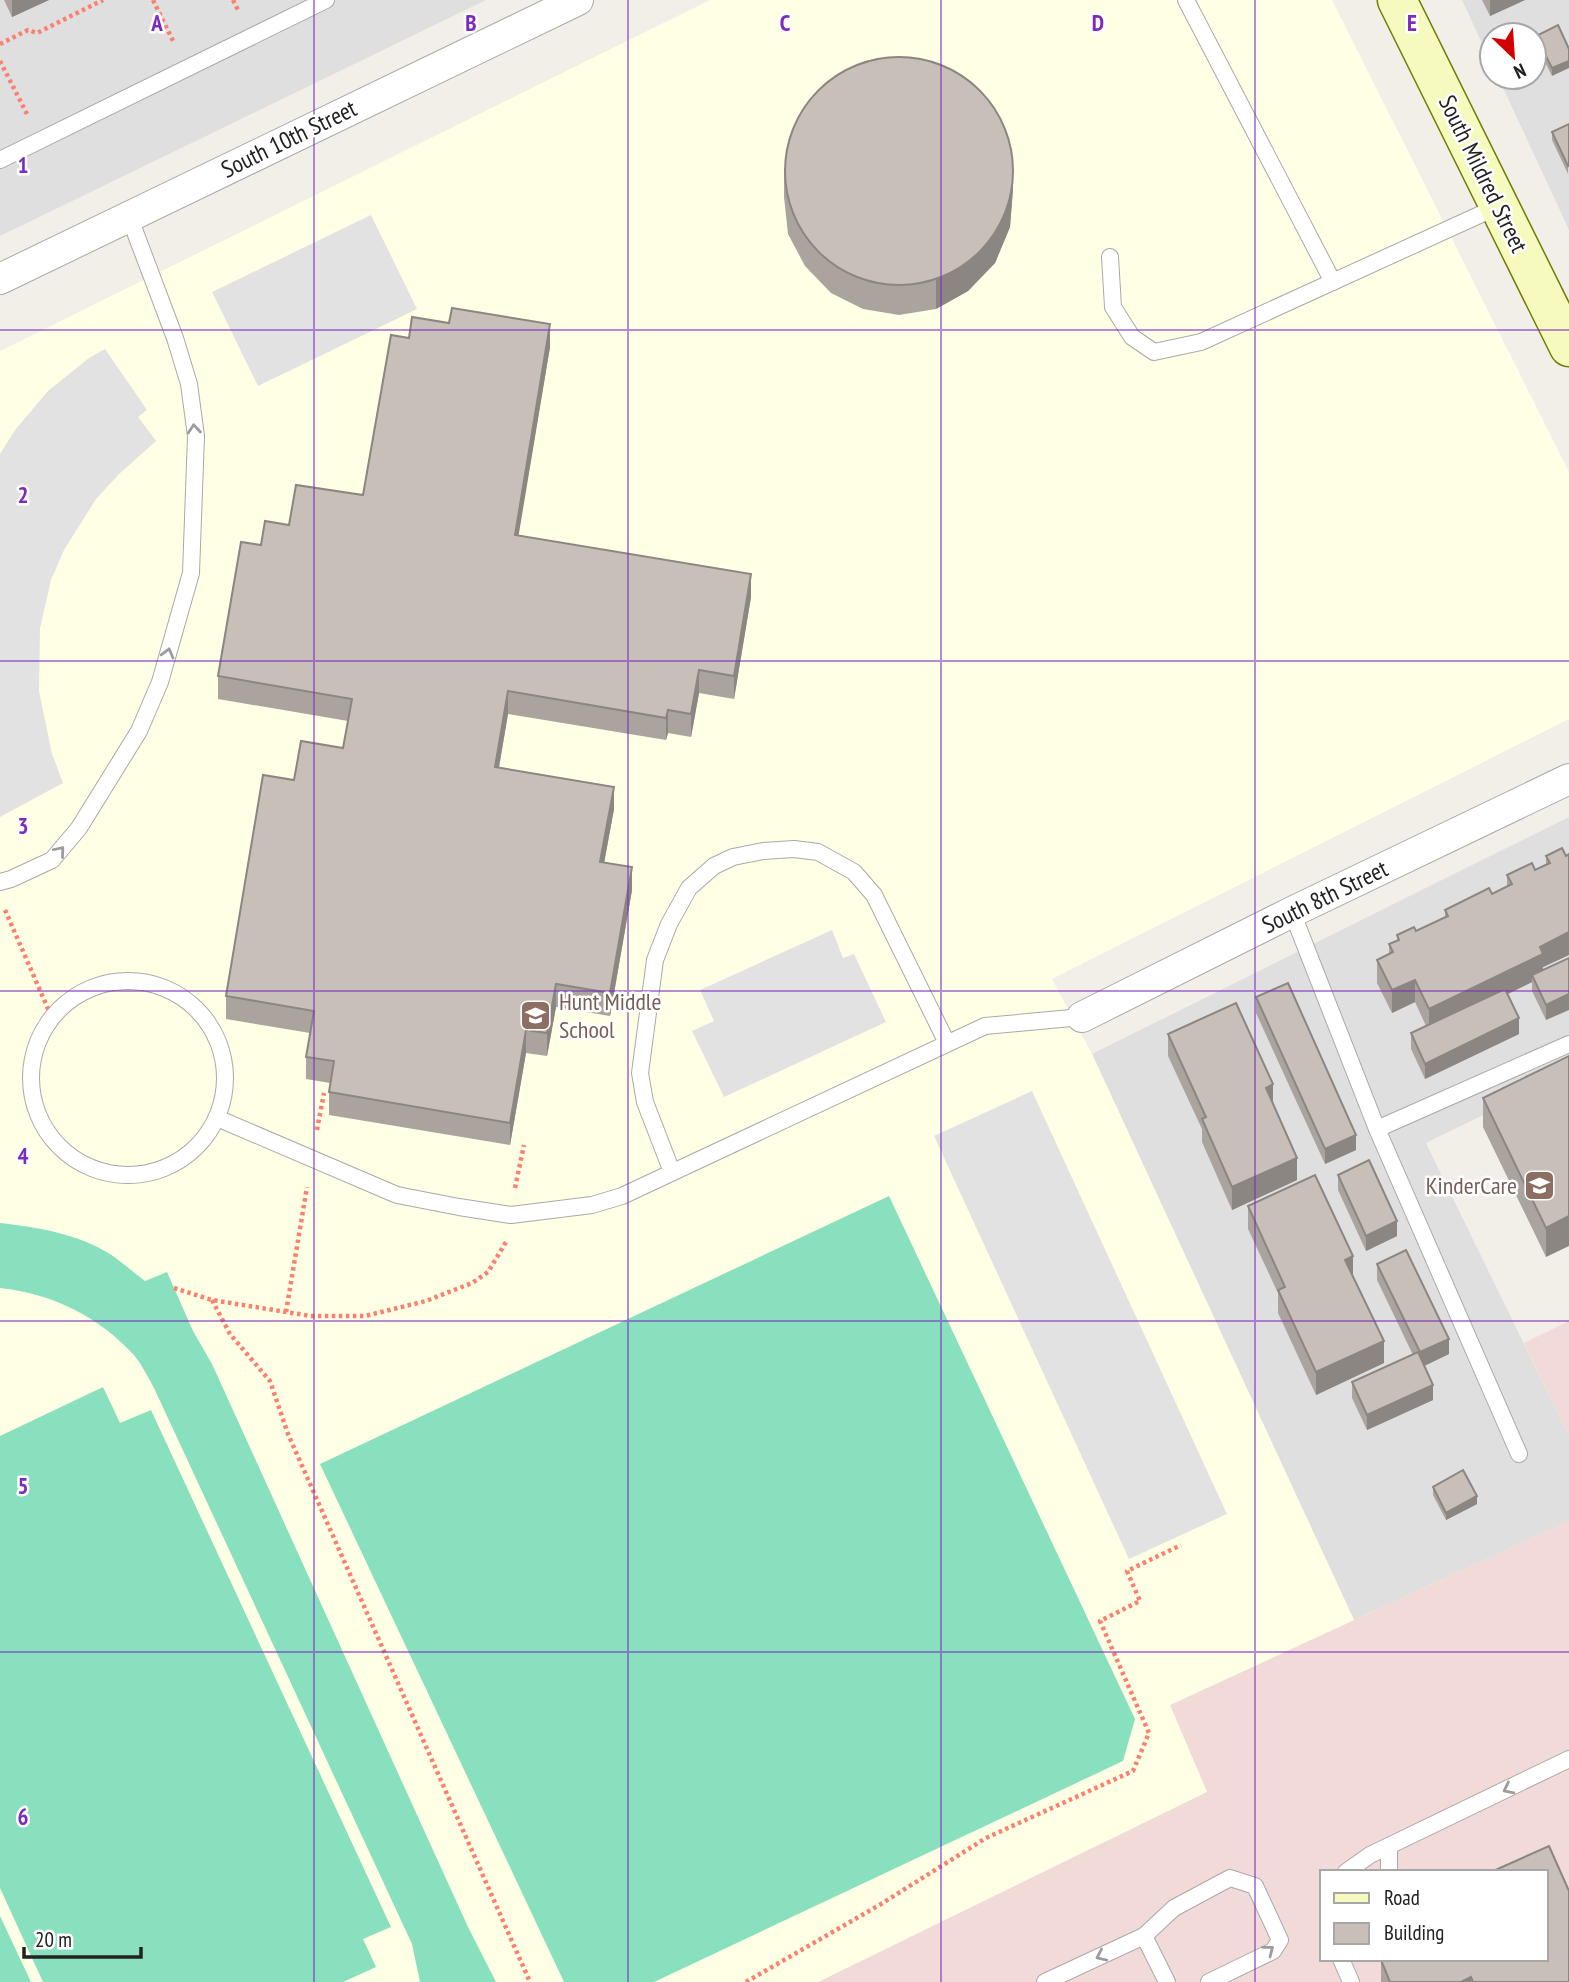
<svg xmlns="http://www.w3.org/2000/svg" width="1569" height="1982" font-family="'PT Sans Narrow',sans-serif">
  <rect width="100%" height="100%" fill="#f2efe9"/>
  <g fill="#e0dfdf">
    <path d="M0,0H486L0,236Z"/>
    <path d="M1462,0H1569V230L1498,77H1534V35H1492V65Z"/>
    <path d="M1569,817V1073L1426,1143L1569,1436V1521L1354,1620L1092,1054Z"/>
  </g>
  <g fill="#f2dad9" fill-rule="evenodd">
    <path d="M1569,1321V1436L1524,1343Z"/>
    <path d="M1569,1521V1982H818L1206,1792L1170,1705ZM1322,1872H1546V1959H1322Z"/>
  </g>
  <path fill="#ffffe5" d="M710,0H1332L1569,472V719L1052,979L1092,1054L1354,1620L1170,1705L1207,1792L818,1982H0V351Z"/>
  <g fill="#88e0be">
    <path d="M889,1196L1135,1719L1123,1761L654,1982H564L320,1464Z"/>
    <path d="M0,1223C37,1227 78,1234 110,1254C122,1262 133,1272 145,1281L167,1272L193,1331L212,1364L468,1927L496,1982H420L412,1944L154,1388C148,1377 142,1365 134,1355C98,1316 53,1294 0,1288Z"/>
    <path d="M103,1387L120,1423L151,1410L391,1927L363,1939L376,1967L343,1982H43L0,1888V1436Z"/>
    <path d="M0,1916L31,1982H0Z"/>
  </g>
  <g fill="#e2e2e2">
    <path d="M371,215L417,309L258,386L212,292Z"/>
    <path d="M105,349L147,410L138,417L156,441L119,474L96,499L64,550L51,580L40,628L39,691L52,754L63,783L0,817V454L15,430L48,391L89,358Z"/>
    <path d="M832,930L843,958L854,954L886,1022L724,1097L692,1031L714,1021L700,990Z"/>
    <path d="M1032,1091L1227,1514L1129,1559L934,1136Z"/>
  </g>
  <g fill="none" stroke-linecap="round" stroke-linejoin="round">
    <defs>
      <g id="lane">
        <path d="M1186,0L1333,282"/>
        <path d="M0,160L326,0"/>
        <path d="M1110,257L1113,307L1132,337L1154,352L1201,342L1499,206"/>
        <path d="M0,882L11,879L52,860L79,828L139,731L160,682L191,573L196,436L189,384L175,338L129,216"/>
        <path d="M1292,912L1377,1129L1519,1454"/>
        <circle cx="128" cy="1078" r="97"/>
        <path d="M217,1118L397,1195L459,1207L511,1215L592,1205L622,1196L985,1026L1082,1017"/>
        <path d="M1377,1129L1569,1044"/>
        <path d="M672,1172L645,1102L640,1073L655,960L669,924L689,888L714,866L733,857L763,851L794,849L818,852L854,872L874,895L947,1043"/>
        <path d="M1346,1872L1370,1855L1569,1759"/>
        <path d="M1389,1872V1846"/>
        <path d="M1144,1936L1167,1982"/>
        <path d="M1341,1959L1351,1982"/>
        <path d="M1045,1982L1144,1936L1174,1908L1230,1878L1255,1886L1280,1940L1273,1951L1209,1982"/>
      </g>
      <g id="street">
        <path d="M0,279L578,0"/>
        <path d="M1082,1017L1292,912L1569,779"/>
      </g>
      <path id="secondary" d="M1397,0L1569,347"/>
    </defs>
    <use href="#lane" stroke="#a9a9a9" stroke-width="18"/>
    <use href="#street" stroke="#a9a9a9" stroke-width="32"/>
    <use href="#secondary" stroke="#707d05" stroke-width="41"/>
    <g stroke="#fa8072" stroke-width="4.5" stroke-dasharray="3.5 3.5" stroke-linecap="butt">
      <path d="M153,0L174,43"/>
      <path d="M233,0L239,12"/>
      <path d="M0,44L28,30L37,33L103,0"/>
      <path d="M0,61L28,116"/>
      <path d="M5,910L52,1018"/>
      <path d="M317,1130L324,1093"/>
      <path d="M515,1188L524,1145"/>
      <path d="M174,1288L212,1300L311,1316H365L426,1301L472,1283L488,1272L506,1242"/>
      <path d="M212,1300L230,1334L270,1381L288,1434L530,1982"/>
      <path d="M286,1312L307,1187"/>
      <path d="M746,1982L881,1904L986,1838L1133,1771L1149,1733L1100,1621L1140,1601L1127,1571L1181,1545"/>
    </g>
    <use href="#lane" stroke="#fff" stroke-width="16"/>
    <use href="#street" stroke="#fff" stroke-width="30"/>
    <use href="#secondary" stroke="#f7fabf" stroke-width="38"/>
  </g>
  <g fill="#aba49e">
    <path d="M4,0H49L12,17Z"/>
    <path d="M1482,0H1525L1490,16Z"/>
    <path d="M1558,25L1552,76L1545,62L1534,67V37Z"/>
    <path d="M1569,124L1568,174L1552,140V132Z"/>
    <path d="M784,168L1013,189L1010,227L995,263L968,291L936,309L899,315L863,309L831,293L805,266L788,234L784,197Z"/>
    <path d="M409,338L550,347L518,535L751,597L734,699L699,693L691,737L668,733L666,740L508,714L499,768L614,809L604,863L632,890L610,1016L556,1007L547,1056L526,1053L510,1145L329,1115V1092L330,1083L306,1079V1057L310,1033L226,1019V996L294,780L343,748L348,721L218,699V676L261,545L289,525L363,495Z"/>
    <path d="M1569,854V955L1543,967V970L1569,958L1546,1020L1532,991V982L1508,994L1519,1034L1425,1079L1411,1049V1033L1426,1026L1415,1002L1392,1013L1377,983V960L1389,954V944L1397,941V935L1416,931L1445,917V910L1492,894L1507,887V875L1535,870L1546,865V856H1566Z"/>
    <path d="M1256,997L1356,1150L1325,1164L1256,1013Z"/>
    <path d="M1168,1034L1273,1105L1297,1180L1232,1210L1202,1142V1129L1168,1056Z"/>
    <path d="M1569,1056L1546,1257L1483,1127V1098Z"/>
    <path d="M1338,1175L1397,1236L1366,1251L1338,1190Z"/>
    <path d="M1248,1206L1384,1363L1316,1395L1278,1313V1293L1248,1229Z"/>
    <path d="M1377,1264L1449,1354L1424,1366L1433,1400L1367,1430L1352,1398V1382L1413,1355L1377,1280Z"/>
    <path d="M1433,1487L1477,1504L1446,1520L1433,1495Z"/>
    <path d="M1381,1960L1569,1982H1381Z"/>
  </g>
  <g fill="#8b8681">
    <path d="M12,0H49L12,17Z"/>
    <path d="M1491,0H1525L1490,16V0Z"/>
    <path d="M1545,54V62L1534,67V59Z"/>
    <path d="M1569,61V68L1552,76V68Z"/>
    <path d="M1013,159V189L1010,227L995,263L968,291L936,309V279Z"/>
    <path d="M550,324V347L515,557V535Z"/>
    <path d="M751,574V597L734,699V676Z"/>
    <path d="M699,670V693L691,737V714Z"/>
    <path d="M508,691V714L495,789V767Z"/>
    <path d="M668,710V733L666,740V718Z"/>
    <path d="M614,787V809L600,885V862Z"/>
    <path d="M632,867V890L610,1016V993Z"/>
    <path d="M1569,932V955L1543,967V977L1532,975V982L1429,1032V1009L1540,947Z"/>
    <path d="M1415,980V1002L1392,1013V990Z"/>
    <path d="M556,984V1007L547,1056V1033Z"/>
    <path d="M1569,994V1010L1546,1020V1005Z"/>
    <path d="M1519,1018V1034L1425,1079V1064Z"/>
    <path d="M526,1030V1053L510,1145V1123Z"/>
    <path d="M1273,1084V1107L1266,1088Z"/>
    <path d="M1356,1135V1150L1325,1164V1149Z"/>
    <path d="M1297,1158V1180L1232,1210V1187Z"/>
    <path d="M1569,1216V1246L1546,1257V1228Z"/>
    <path d="M1397,1221V1236L1366,1251V1236Z"/>
    <path d="M1353,1256V1278L1345,1260Z"/>
    <path d="M1449,1339V1354L1420,1368V1352Z"/>
    <path d="M1384,1341V1363L1316,1395V1372Z"/>
    <path d="M1433,1385V1400L1367,1430V1415Z"/>
    <path d="M1477,1496V1504L1446,1520V1513Z"/>
    <path d="M1471,1977V1982H1461Z"/>
  </g>
  <g fill="#c7bfb8" stroke="#8b8681" stroke-width="2">
    <path d="M1558,25L1569,49V61L1552,68L1545,54L1534,59V37Z"/>
    <circle cx="899" cy="171" r="114"/>
    <path d="M1569,124V165L1568,166L1552,132Z"/>
    <path d="M452,308L550,324L515,535L751,574L734,676L699,670L691,714L668,710L666,718L508,691L495,767L614,787L600,862L632,867L610,993L556,984L547,1033L526,1030L510,1123L329,1092L334,1061L306,1057L314,1011L226,996L263,775L294,780L301,741L343,748L352,699L218,676L241,542L261,545L265,521L289,525L296,485L363,495L391,335L409,338L412,317L449,323Z"/>
    <path d="M1562,848L1566,856L1569,854V932L1540,947L1543,954L1429,1009L1415,980L1392,990L1377,960L1393,952L1389,944L1399,940L1397,935L1414,927L1416,931L1448,916L1445,910L1489,888L1492,894L1512,884L1507,875L1532,863L1535,870L1550,863L1546,856Z"/>
    <path d="M1569,958V994L1546,1005L1532,975Z"/>
    <path d="M1288,983L1356,1135L1325,1149L1256,997Z"/>
    <path d="M1505,989L1519,1018L1425,1064L1411,1033Z"/>
    <path d="M1236,1003L1273,1084L1266,1088L1297,1158L1232,1187L1202,1119L1206,1117L1168,1034Z"/>
    <path d="M1569,1056V1216L1546,1228L1483,1098Z"/>
    <path d="M1369,1160L1397,1221L1366,1236L1338,1175Z"/>
    <path d="M1315,1175L1353,1256L1345,1260L1384,1341L1316,1372L1278,1290L1285,1287L1248,1206Z"/>
    <path d="M1406,1250L1449,1339L1420,1352L1377,1264Z"/>
    <path d="M1418,1352L1433,1385L1367,1415L1352,1382Z"/>
    <path d="M1463,1470L1477,1496L1446,1513L1433,1487Z"/>
    <path d="M1549,1846L1569,1891V1982H1473L1471,1977L1461,1982H1390L1381,1960L1382,1959H1546V1872H1491Z"/>
  </g>
  <defs><path id="oneway-chevron" d="M-2-3.5L2.5 0L-2 3.5" fill="none" stroke-width="1.6" stroke-linecap="round" stroke-linejoin="round" transform="scale(1.75)"/></defs>
  <g stroke="#9c9c9c">
    <use href="#oneway-chevron" transform="translate(194 429) rotate(-95)"/>
    <use href="#oneway-chevron" transform="translate(168 653) rotate(-75)"/>
    <use href="#oneway-chevron" transform="translate(60 851) rotate(-50)"/>
    <use href="#oneway-chevron" transform="translate(1508 1789) rotate(154)"/>
    <use href="#oneway-chevron" transform="translate(1269 1950) rotate(-38)"/>
    <use href="#oneway-chevron" transform="translate(1101 1956) rotate(155)"/>
  </g>
  <path fill="none" stroke="#7b2cbf" stroke-width="2" stroke-opacity="0.55" d="M314,0V1982M628,0V1982M941,0V1982M1255,0V1982M0,330H1569M0,661H1569M0,991H1569M0,1321H1569M0,1652H1569"/>
  <defs>
    <symbol id="school-square" viewBox="-11 -11 22 22"><rect x="-9" y="-9" width="18" height="18" rx="4" fill="#8d6e63" stroke="#fff"/><path d="M0-5L7-2L0 1L-7-2ZM-4 1L0 2.5L4 1V4Q0 6-4 4Z" fill="#fff"/></symbol>
  </defs>
  <g fill-rule="evenodd">
    <use href="#school-square" x="518" y="998" width="35" height="35"/>
    <use href="#school-square" x="1522" y="1168" width="35" height="35"/>
  </g>
  <g text-anchor="middle" stroke-width="5" stroke-linejoin="round" paint-order="stroke">
    <g font-size="24" fill="#222" stroke="#fff">
      <text transform="translate(289 139) rotate(-26)" y="8">South 10th Street</text>
      <text transform="translate(1483 174) rotate(64)" y="8">South Mildred Street</text>
      <text transform="translate(1325 897) rotate(-26)" y="8">South 8th Street</text>
    </g>
    <g font-size="24" fill="#785e54" stroke="#fff" text-anchor="start">
      <text x="559" y="1010">Hunt Middle<tspan x="559" dy="28">School</tspan></text>
      <text x="1517" y="1194" text-anchor="end">KinderCare</text>
    </g>
  </g>
  <g font-size="23" text-anchor="middle" font-weight="bold" fill="#7b2cbf" stroke="#fff" stroke-width="5" stroke-linejoin="round" paint-order="stroke">
    <text x="157" y="31">A</text>
    <text x="471" y="31">B</text>
    <text x="785" y="31">C</text>
    <text x="1098" y="31">D</text>
    <text x="1412" y="31">E</text>
    <text x="23" y="173">1</text>
    <text x="23" y="503">2</text>
    <text x="23" y="834">3</text>
    <text x="23" y="1164">4</text>
    <text x="23" y="1494">5</text>
    <text x="23" y="1825">6</text>
  </g>
  <rect x="1320" y="1870" width="228" height="91" fill="#ffffff" stroke="#a7a7a7" stroke-width="2"/>
  <rect x="1334" y="1893" width="35" height="10" fill="#f7fabf" stroke="#a7a7a7" stroke-width="2"/>
  <text x="1384" y="1905" font-size="21" fill="#222222">Road</text>
  <rect x="1334" y="1923" width="35" height="21" fill="#c7bfb8" stroke="#a7a7a7" stroke-width="2"/>
  <text x="1384" y="1940" font-size="21" fill="#222222">Building</text>
  <g transform="translate(1513 56) rotate(155)"><circle r="33" fill="#ffffff" stroke="#a7a7a7" stroke-width="2"/>
  <path d="M0-5L12 26L0 18L-12 26Z" fill="#d40000"/>
  <text y="-10" font-size="19" font-weight="bold" text-anchor="middle" fill="#222222">N</text>
  </g>
  <path d="M24 1947v10h117v-10" fill="none" stroke="#222222" stroke-width="3.5"/>
  <text x="35" y="1947" font-size="21" fill="#222222" stroke="#ffffff" stroke-width="5" paint-order="stroke">20 m</text>
</svg>
